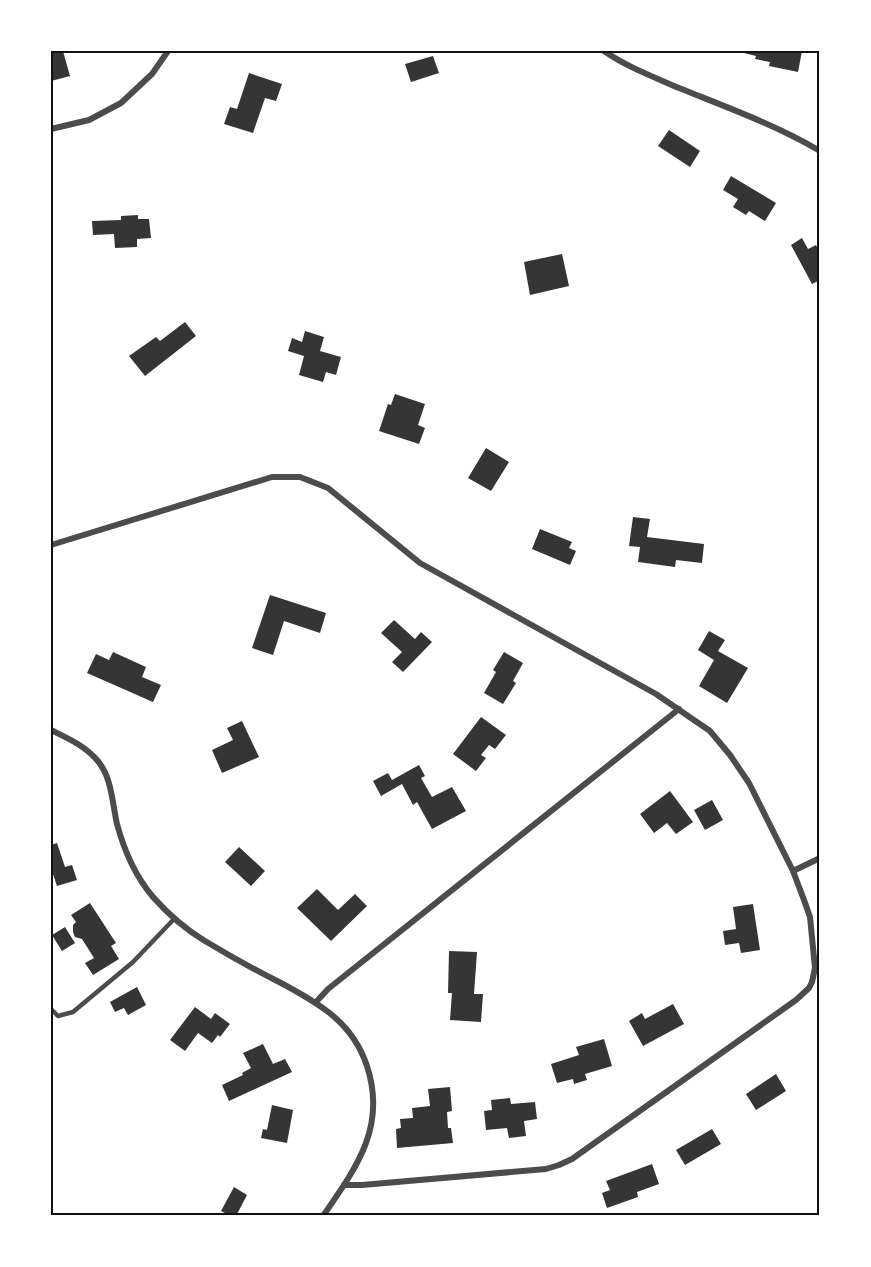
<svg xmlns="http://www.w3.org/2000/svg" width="871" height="1267" font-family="Cabin,sans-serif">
  <rect width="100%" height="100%" fill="#fff"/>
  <g fill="#353535">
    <path d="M51,51H63L70,76L51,81Z"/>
    <path d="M736,51H802L798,72L769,66L770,62L755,59L756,56Z"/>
    <path d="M433,56L439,73L411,82L405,64Z"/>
    <path d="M249,73L282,84L276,101L265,98L253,133L224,124L230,107L237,109Z"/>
    <path d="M669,130L700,151L690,167L658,146Z"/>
    <path d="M731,176L776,203L765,221L749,211L746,215L733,207L738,199L723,190Z"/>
    <path d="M138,215V219H149L151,238L137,239V247L115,248L114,234L93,235L92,221L121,220V216Z"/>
    <path d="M802,238L808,249L816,245L820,253V280L812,284L791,245Z"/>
    <path d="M562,254L569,286L530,295L524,262Z"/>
    <path d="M185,322L196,336L145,376L129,356L156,337L160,341Z"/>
    <path d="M305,331L324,337L320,351L341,357L336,375L326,372L323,382L299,375L304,356L288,351L292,338L302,342Z"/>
    <path d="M395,394L425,404L418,425L425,428L419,444L379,431L388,404L391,405Z"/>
    <path d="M486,448L509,462L491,491L468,478Z"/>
    <path d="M633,517L650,519L647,537L704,544L702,563L676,560L675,567L638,562L640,547L629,546Z"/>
    <path d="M540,529L572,542L569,548L576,551L570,565L532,549Z"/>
    <path d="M270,595L326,613L320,633L284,621L273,655L252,648Z"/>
    <path d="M394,620L415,639L421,632L432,642L403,672L392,662L402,652L381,633Z"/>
    <path d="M709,631L725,640L718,651L748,668L727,703L699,686L714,660L698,650Z"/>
    <path d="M113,652L146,667L142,677L161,685L153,702L87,673L96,654L109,660Z"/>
    <path d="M504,652L523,663L513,681L516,683L503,704L484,693L496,672L493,670Z"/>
    <path d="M481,717L506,735L495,749L489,745L481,755L486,758L476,771L453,754Z"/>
    <path d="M242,721L259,757L222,773L212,750L233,740L227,728Z"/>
    <path d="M419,765L425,776L421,778L432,797L452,787L466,811L432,829L417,802L413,805L402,784L381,796L373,781L388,773L392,780Z"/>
    <path d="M670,791L693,822L676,834L667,823L654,833L640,814Z"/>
    <path d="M712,800L723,820L705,830L694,810Z"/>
    <path d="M57,843L65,867L72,865L77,880L57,886L53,874L51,875V845Z"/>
    <path d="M239,847L265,871L251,886L225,862Z"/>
    <path d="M317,889L338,910L355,894L367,906L331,941L297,908Z"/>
    <path d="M90,903L116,943L111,946L119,959L93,975L85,963L94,958L82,939L75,937L73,932V925L76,922L71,915Z"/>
    <path d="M753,904L760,950L741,953L739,943L725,945L723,931L736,929L733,907Z"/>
    <path d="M65,927L75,943L62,951L52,935Z"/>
    <path d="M449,951L477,952L474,994H483L481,1022L450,1020L452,993H448Z"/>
    <path d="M137,987L146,1005L128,1015L124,1008L115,1012L110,1002Z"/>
    <path d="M673,1004L684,1024L643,1046L629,1021L642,1013L645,1019Z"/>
    <path d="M195,1007L211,1019L215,1013L230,1024L220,1037L218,1035L212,1043L198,1033L185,1051L170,1040Z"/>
    <path d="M604,1039L612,1066L585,1074L587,1080L574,1084L573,1079L557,1083L551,1064L579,1055L576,1047Z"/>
    <path d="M263,1044L273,1064L285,1059L292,1072L229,1101L222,1085L243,1075L242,1073L251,1068L243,1053Z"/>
    <path d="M776,1074L786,1091L756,1110L746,1094Z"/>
    <path d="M450,1087L452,1111L447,1112L448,1128H451L453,1143L397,1148L396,1129L401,1128L400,1119L413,1118L412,1108L430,1106L428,1089Z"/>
    <path d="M510,1098L511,1104L535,1102L537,1119L524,1121L526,1136L509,1138L507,1128L486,1130L484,1111L492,1110L491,1100Z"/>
    <path d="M272,1105L293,1110L287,1143L261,1138L263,1129L267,1130Z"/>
    <path d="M712,1129L721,1144L685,1165L676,1150Z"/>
    <path d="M652,1164L659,1184L637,1192L638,1197L607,1208L602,1193L610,1190L606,1181Z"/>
    <path d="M234,1187L247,1195L236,1216H231L221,1211Z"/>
  </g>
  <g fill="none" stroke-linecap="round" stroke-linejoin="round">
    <path stroke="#4c4c4c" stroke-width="4.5" d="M51,1009L58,1016L73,1012L133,962L174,919"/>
    <g stroke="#4c4c4c" stroke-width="6">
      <path d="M604,51C627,67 654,77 679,88C726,107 776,125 820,151"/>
      <path d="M51,129L89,120L121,103L152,74L168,51"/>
      <path d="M51,545L272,477H300L328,488L420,563L656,694L710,731L730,755L749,783L793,871L804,900L810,917L815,968L812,982L809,988L796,1000L572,1159L559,1165L546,1169L362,1185H344"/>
      <path d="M51,730C67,738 84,745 97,760C112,777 112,802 117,824C124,850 136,877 153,897C168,914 185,929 205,941C230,956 255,970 281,983C319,1004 352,1021 367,1066C387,1127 356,1168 323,1216"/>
      <path d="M793,871L820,858"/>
      <path d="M316,1002L328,989L679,709"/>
    </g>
  </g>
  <rect width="871" height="1267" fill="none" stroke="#ffffff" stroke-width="105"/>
  <rect x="52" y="52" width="766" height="1162" fill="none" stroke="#111" stroke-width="2"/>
</svg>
